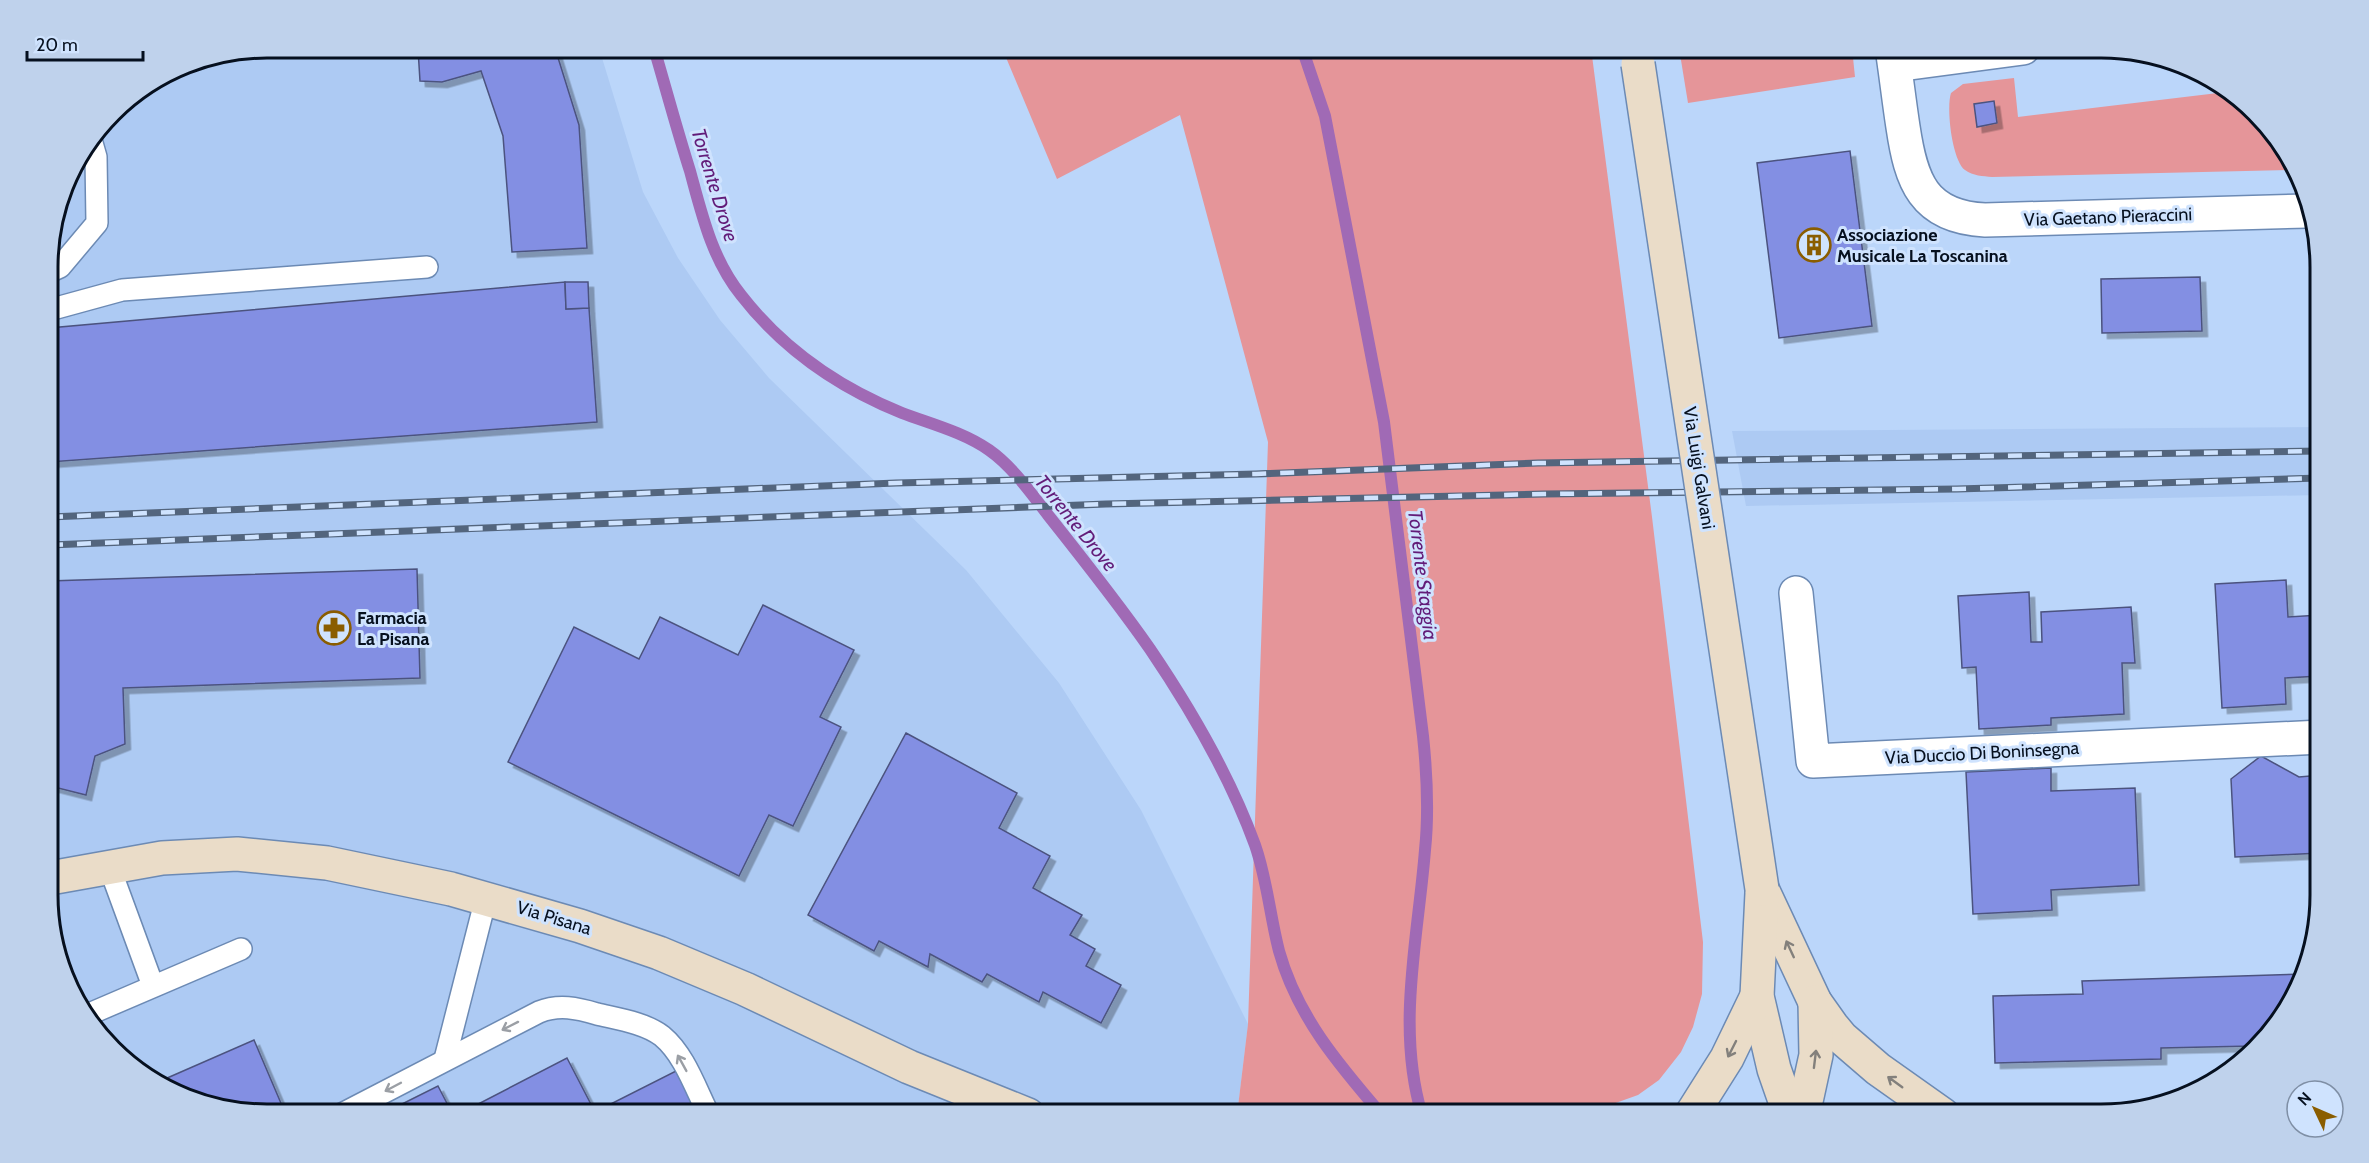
<svg xmlns="http://www.w3.org/2000/svg" width="2369" height="1163" font-family="Cabin,sans-serif">
  <defs>
    <filter id="shadow"><feDropShadow dx="5.5" dy="5.5" stdDeviation="0" flood-color="#0004"/></filter>
  </defs>
  <rect width="100%" height="100%" fill="#bbd6fa"/>
  <g fill="#adcaf3">
    <path d="M268,48H599L643,192L678,258L720,320L769,378L966,570L1059,683L1141,810L1248,1024L1237,1115H268L171,1092L93,1029L50,924L48,253L71,170L123,103L184,65Z"/>
    <path d="M2320,427V495L1746,506L1732,431Z"/>
  </g>
  <g fill="#e59599">
    <path d="M1002,48H1591L1652,517L1703,942L1702,994L1693,1027L1681,1052L1659,1080L1638,1095L1610,1105L1470,1115H1237L1248,1024L1268,442L1180,115L1057,179Z"/>
    <path d="M1679,48H1852L1855,77L1688,103Z"/>
    <path d="M2014,78L2018,117L2218,93L2217,86L2276,134L2291,170L1992,177C1983,176 1973,176 1965,170C1952,160 1946,108 1951,93L1963,84Z"/>
  </g>
  <g fill="none" stroke-linecap="round" stroke-linejoin="round">
    <g stroke="#a06ab5" stroke-width="12">
      <path d="M654,48C666,89 677,130 690,171C702,215 712,259 741,295C783,349 840,388 902,413C931,424 963,432 989,450C1012,466 1031,493 1048,515C1083,559 1118,603 1150,649C1190,708 1231,779 1255,845C1267,879 1270,916 1279,951C1297,1016 1339,1065 1382,1115"/>
      <path d="M1302,48L1325,116L1384,422L1423,736C1427,774 1429,812 1425,850C1418,938 1396,1028 1422,1115"/>
    </g>
  </g>
  <g fill="#838fe3" stroke="#4c537f" stroke-width="1.5" filter="url(#shadow)">
    <path d="M397,48H555L579,125L587,248L512,252L503,136L481,71L442,82L420,81L418,49L397,50Z"/>
    <path d="M1994,101L1997,123L1977,127L1974,104Z"/>
    <path d="M1850,151L1872,326L1779,338L1757,163Z"/>
    <path d="M2200,277L2202,331L2102,333L2101,279Z"/>
    <path d="M565,282L566,309L589,308L597,422L49,462V328Z"/>
    <path d="M565,282H588L589,308L566,309Z"/>
    <path d="M417,569L420,678L123,688L125,744L95,756L86,795L50,786L49,581Z"/>
    <path d="M2286,580L2288,617L2320,615V676L2285,678L2286,704L2222,708L2215,584Z"/>
    <path d="M2029,592L2031,642H2042L2041,612L2131,607L2135,663H2122L2124,714L2051,718V725L1979,729L1976,667L1962,668L1958,596Z"/>
    <path d="M763,605L854,650L820,717L841,727L793,826L769,815L739,876L508,762L574,627L639,659L660,617L738,655Z"/>
    <path d="M906,733L1017,793L999,828L1050,856L1033,888L1082,915L1070,935L1095,949L1086,966L1121,985L1101,1023L1043,992L1039,1002L987,974L982,982L930,954L928,967L879,941L874,951L808,915Z"/>
    <path d="M2261,756L2299,777L2321,775V853L2235,857L2231,779Z"/>
    <path d="M2051,768V791L2135,788L2139,885L2051,890L2052,910L1973,914L1966,772Z"/>
    <path d="M2303,974L2298,992L2252,1046L2161,1048V1059L1995,1063L1993,996L2083,994L2082,981Z"/>
    <path d="M254,1040L286,1115H268L171,1092L158,1082Z"/>
    <path d="M567,1058L595,1112L678,1070L701,1115H457Z"/>
    <path d="M438,1086L453,1115H380Z"/>
  </g>
  <g fill="none" stroke-linecap="round" stroke-linejoin="round">
    <defs>
      <g id="lane">
        <path d="M49,272L60,267L97,223L96,157L92,143"/>
        <path d="M49,310L122,290L427,267"/>
        <path d="M109,866L153,986"/>
        <path d="M87,1015L241,949"/>
        <path d="M445,1059L486,898"/>
        <path d="M340,1115L539,1012C559,1004 577,1008 597,1014C618,1019 645,1023 662,1036C685,1055 696,1090 709,1115"/>
      </g>
      <g id="street">
        <path d="M1892,48C1896,74 1899,101 1903,127C1911,181 1923,217 1985,220L2307,211"/>
        <path d="M1895,65L2023,48"/>
        <path d="M1796,593L1813,761L2321,737"/>
      </g>
      <g id="secondary">
        <path d="M50,878L162,858L237,854L327,863L451,889L580,926L659,953L745,989L909,1067L1028,1115"/>
        <path d="M1762,889L1815,1002L1832,1026L1842,1038L1878,1069L1943,1115"/>
        <path d="M1762,893L1757,996L1774,1069L1790,1115"/>
        <path d="M1691,1115L1727,1058L1757,996"/>
        <path d="M1803,1115L1816,1055L1815,1002"/>
      </g>
    </defs>
    <use href="#lane" stroke="#6c8ab4" stroke-width="24"/>
    <use href="#street" stroke="#6c8ab4" stroke-width="36"/>
    <use href="#secondary" stroke="#6c8ab4" stroke-width="36"/>
    <use href="#lane" stroke="#fff" stroke-width="21"/>
    <use href="#street" stroke="#fff" stroke-width="33"/>
    <use href="#secondary" stroke="#eadcc8" stroke-width="33"/>
    <defs>
      <g id="rail">
        <path d="M49,517L896,483L1256,474L1538,463L2320,451"/>
        <path d="M49,545L1106,504L1544,494L1957,489L2320,478"/>
      </g>
    </defs>
    <use href="#rail" stroke="#53657d" stroke-width="7"/>
    <use href="#rail" stroke="#cfe3fe" stroke-width="4.5" stroke-dasharray="14" stroke-linecap="butt"/>
    <defs>
      <path id="secondary-bridge" d="M1638,64L1762,889"/>
    </defs>
    <use href="#secondary-bridge" stroke="#6c8ab4" stroke-width="36" stroke-linecap="butt"/>
    <use href="#secondary-bridge" stroke="#eadcc8" stroke-width="33"/>
  </g>
  <defs><path id="oneway-shaft" d="M-6 0H5M1.5-3L5.5 0L1.5 3" fill="none" stroke-width="1.6" stroke-linecap="round" stroke-linejoin="round" transform="scale(1.5)"/></defs>
  <g stroke="#83807c">
    <use href="#oneway-shaft" transform="translate(1790 949) rotate(-115)"/>
    <use href="#oneway-shaft" transform="translate(1732 1049) rotate(117)"/>
    <use href="#oneway-shaft" transform="translate(1815 1059) rotate(-83)"/>
    <use href="#oneway-shaft" transform="translate(1895 1082) rotate(-144)"/>
  </g>
  <g stroke="#9b9fa5">
    <use href="#oneway-shaft" transform="translate(510 1026) rotate(153)"/>
    <use href="#oneway-shaft" transform="translate(682 1063) rotate(-119)"/>
    <use href="#oneway-shaft" transform="translate(393 1087) rotate(152)"/>
  </g>
  <defs>
    <symbol id="building-ring" viewBox="-11 -11 22 22"><circle r="9.5" fill="#cfe3fe" stroke="#8a5d00" stroke-width="1.5"/><path d="M-4-6H4V6H1V3H-1V6H-4ZM-2.5-4.3h1.7v1.8h-1.7ZM.8-4.3h1.7v1.8H.8ZM-2.5-1h1.7V.8h-1.7ZM.8-1h1.7V.8H.8Z" fill="#8a5d00"/></symbol>
    <symbol id="pharmacy-ring" viewBox="-11 -11 22 22"><circle r="9.5" fill="#cfe3fe" stroke="#8a5d00" stroke-width="1.5"/><path d="M-2-6h4v4h4v4h-4v4h-4v-4h-4v-4h4Z" fill="#8a5d00"/></symbol>
  </defs>
  <g fill-rule="evenodd">
    <use href="#building-ring" x="1795" y="226" width="38" height="38"/>
    <use href="#pharmacy-ring" x="315" y="609" width="38" height="38"/>
  </g>
  <g text-anchor="middle" stroke-width="6" stroke-linejoin="round" paint-order="stroke">
    <g font-size="18" fill="#06101f" stroke="#cfe3fe">
      <text transform="translate(2108 217) rotate(-2)" y="6">Via Gaetano Pieraccini</text>
      <text transform="translate(1699 468) rotate(81)" y="6">Via Luigi Galvani</text>
      <text transform="translate(1982 753) rotate(-3)" y="6">Via Duccio Di Boninsegna</text>
      <text transform="translate(554 918) rotate(17)" y="6">Via Pisana</text>
    </g>
    <g font-size="18" font-weight="bold" fill="#06101f" stroke="#cfe3fe" text-anchor="start">
      <text x="1837" y="241">Associazione<tspan x="1837" dy="21">Musicale La Toscanina</tspan></text>
      <text x="357" y="624">Farmacia<tspan x="357" dy="21">La Pisana</tspan></text>
    </g>
    <g font-size="20" font-style="italic" fill="#621c79" stroke="#cfe3fe">
      <text transform="translate(715 185) rotate(73)" y="7">Torrente Drove</text>
      <text transform="translate(1076 523) rotate(51)" y="7">Torrente Drove</text>
      <text transform="translate(1423 575) rotate(83)" y="7">Torrente Staggia</text>
    </g>
  </g>
  <path d="M0 0H2369V1163H0ZM267 58H2101A209 209 0 0 1 2310 267V895A209 209 0 0 1 2101 1104H267A209 209 0 0 1 58 895V267A209 209 0 0 1 267 58Z" fill="#bfd2ec" fill-rule="evenodd"/>
  <path fill="none" stroke="#06101f" stroke-width="3" d="M267 58H2101A209 209 0 0 1 2310 267V895A209 209 0 0 1 2101 1104H267A209 209 0 0 1 58 895V267A209 209 0 0 1 267 58Z"/>
  <g transform="translate(2315 1109) rotate(314)"><circle r="28" fill="#cfe3fe" stroke="#7f8fa5" stroke-width="1.5"/>
  <path d="M0-4.5L10 22L0 15L-10 22Z" fill="#8a5d00"/>
  <text y="-9" font-size="16" font-weight="bold" text-anchor="middle" fill="#06101f">N</text>
  </g>
  <path d="M27 51v9h116v-9" fill="none" stroke="#06101f" stroke-width="3"/>
  <text x="36" y="51" font-size="18" fill="#06101f" stroke="#cfe3fe" stroke-width="4.5" paint-order="stroke">20 m</text>
</svg>
